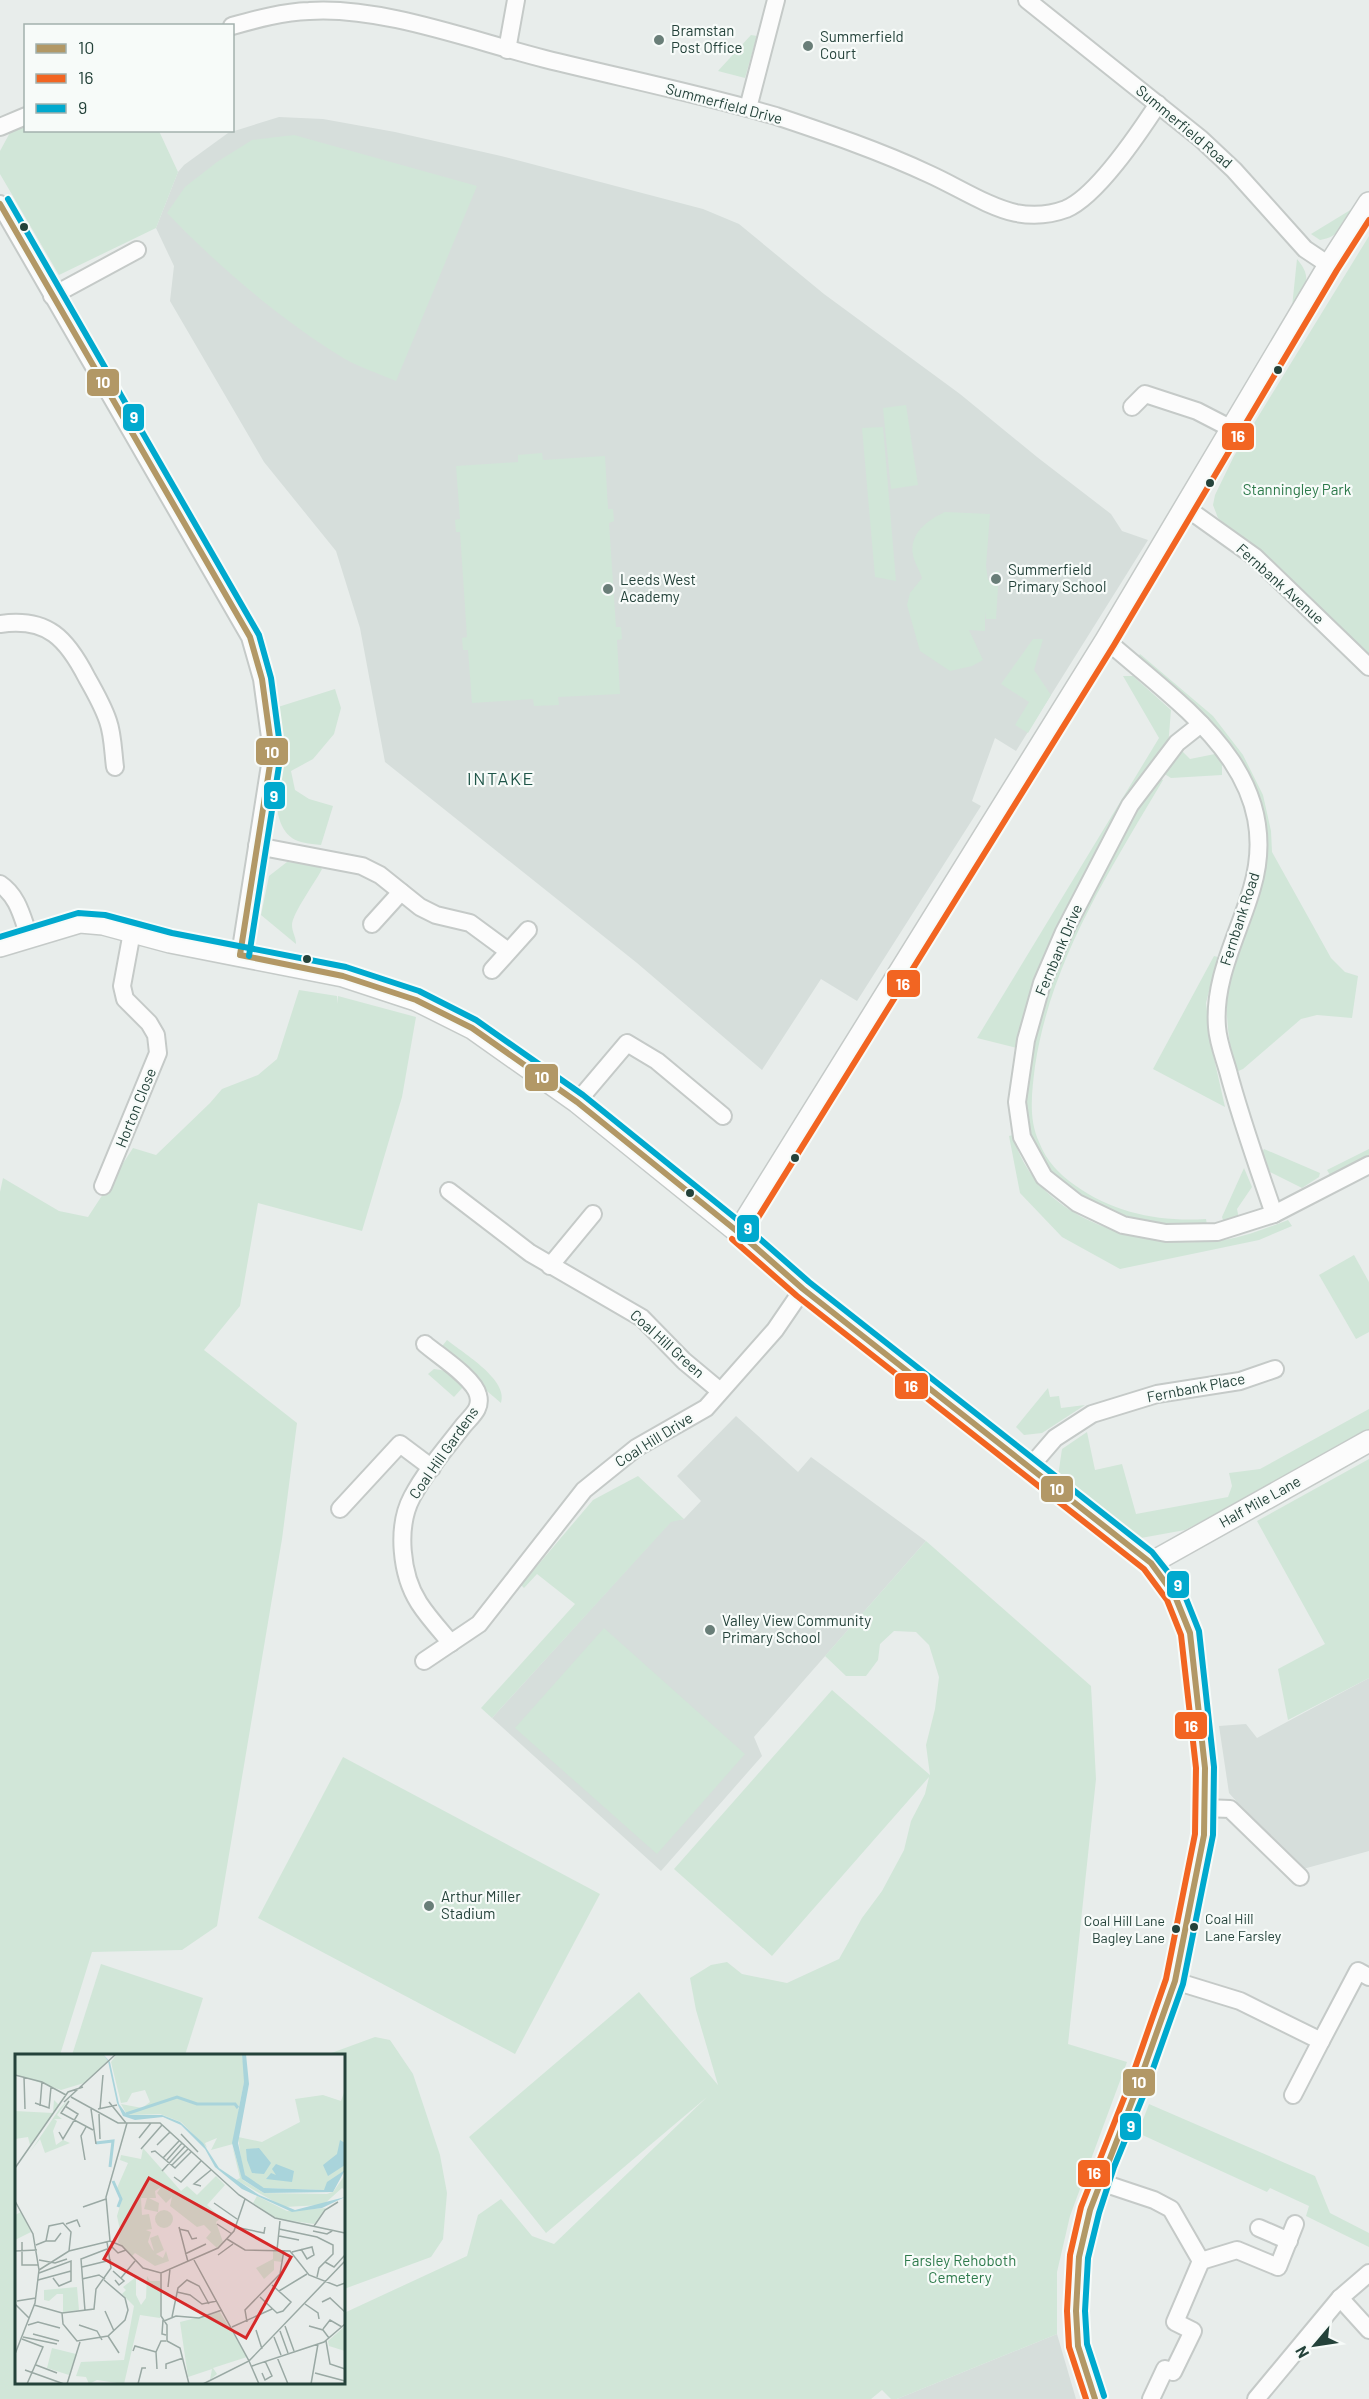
<svg xmlns="http://www.w3.org/2000/svg" width="1369" height="2399" font-family="Barlow,sans-serif">
  <rect width="100%" height="100%" fill="#e8edeb"/>
  <g fill="#d6dedb">
    <path d="M279,117L323,119L395,132L501,156L703,209L739,224L824,294L960,394L1037,457L1111,514L1122,531L1148,540L1016,751L995,738L972,801L981,806L857,1001L821,979L762,1070L637,963L385,762L360,628L336,551L264,462L170,301L174,266L156,228L178,172L184,165L228,133Z"/>
    <path d="M736,1416L798,1472L811,1457L926,1541L754,1737L762,1756L661,1871L492,1718L671,1521L684,1519L701,1501L677,1476Z"/>
    <path d="M1369,1678V1851L1303,1869L1273,1842L1229,1793L1219,1726L1246,1724L1257,1738Z"/>
    <path d="M1057,2334L1076,2399H897Z"/>
  </g>
  <g fill="#d1e6d8">
    <path d="M751,35L757,36L745,78L718,71Z"/>
    <path d="M25,122L26,130L159,131L178,172L156,228L59,275L0,174V151L13,127Z"/>
    <path d="M294,135L477,186L396,381C380,374 361,368 345,359C281,320 219,267 167,213L185,187L217,162L252,140Z"/>
    <path d="M1352,209C1344,225 1339,237 1320,240L1311,234Z"/>
    <path d="M1369,236V657L1258,552L1218,518L1213,505L1215,495L1234,456Z"/>
    <path d="M1297,259C1314,279 1305,288 1292,307Z"/>
    <path d="M906,405L918,485L891,489L883,408Z"/>
    <path d="M883,427L896,581L875,577L862,428Z"/>
    <path d="M542,453L543,460L605,456L608,509H613L614,521L609,523L616,627H621L622,639L617,640L620,694L558,697L559,705L534,706L533,699L472,703L468,650H463L462,638L467,637L460,532H456L455,520L460,519L456,466L518,462V455Z"/>
    <path d="M945,512L990,514L986,566L988,580L995,581V571H999L996,619H986L985,612V631L969,630L983,660L972,666L950,671L920,651L907,605L910,593L922,578C920,571 914,562 913,555C909,533 928,520 945,512Z"/>
    <path d="M1033,639H1043L1034,670L1051,695L1028,733L1015,725L1029,702L1001,684Z"/>
    <path d="M1140,654L1213,716L1243,755L1263,795L1271,831L1272,852L1331,958L1345,972L1358,976L1352,1018L1317,1015L1301,1019L1243,1069L1236,1072C1228,1041 1224,1010 1229,979C1241,943 1257,907 1264,870C1272,822 1254,771 1222,734C1198,706 1165,683 1137,659Z"/>
    <path d="M1123,676H1133L1171,710L1168,747L1142,778L1067,906L1052,942L1017,1048L977,1038L1159,738Z"/>
    <path d="M335,689L341,708L334,734L313,759L291,771L295,790L309,799L333,806L321,845C296,843 284,839 278,814V707Z"/>
    <path d="M1182,751L1190,759L1215,754L1222,764V775L1171,778L1163,773Z"/>
    <path d="M1159,778L1163,780C1110,870 1051,960 1035,1066C1032,1091 1028,1118 1039,1142C1047,1162 1059,1174 1076,1186C1114,1213 1160,1222 1206,1219L1207,1225C1130,1227 1036,1200 1025,1111C1023,1094 1027,1078 1030,1061C1037,1021 1050,977 1067,940C1078,916 1092,894 1104,872C1121,840 1138,807 1159,778Z"/>
    <path d="M287,862L315,863L322,869C316,881 292,914 292,925C292,932 296,937 296,944L261,915L269,876Z"/>
    <path d="M1214,956L1218,957L1206,1003L1211,1045L1225,1107L1153,1069Z"/>
    <path d="M299,990L337,996L338,1004V996L416,1017L402,1097L362,1231L258,1203L240,1306L204,1350L297,1423L282,1539L217,1926L182,1950L92,1952L60,2055L16,2056V2382H344V2313L467,2256L478,2215L501,2199L532,2236L554,2244L707,2097L546,2233L469,2137L639,1992L718,2085L696,2010L690,1978L711,1965L727,1962L742,1974L787,1983L839,1959L862,1918L882,1891L904,1850L911,1821L925,1794L929,1777L772,1956L674,1869L832,1690L930,1775L926,1745L935,1709L939,1677L929,1645L916,1632L894,1631L880,1644L878,1660L866,1676H846L825,1656L926,1541L1091,1686L1096,1779L1068,2044L1127,2062L1070,2216L1057,2272V2334L897,2399H891L882,2390L871,2399H0V1192L3,1178L59,1211L88,1217L133,1148L156,1155L210,1103L222,1089L258,1075L277,1059Z"/>
    <path d="M1013,1135C1034,1218 1138,1249 1214,1241C1240,1239 1264,1229 1288,1220L1292,1226L1259,1240L1120,1269L1062,1237L1020,1193L1009,1136Z"/>
    <path d="M1264,1149L1320,1173L1319,1177L1302,1188L1270,1172L1262,1152Z"/>
    <path d="M1369,1149V1156L1330,1175L1327,1170Z"/>
    <path d="M1244,1168L1252,1187L1237,1209L1239,1219L1224,1223L1222,1217Z"/>
    <path d="M1354,1255L1369,1282V1332L1356,1339L1319,1275Z"/>
    <path d="M447,1340C463,1353 509,1380 501,1403L439,1350Z"/>
    <path d="M434,1369L447,1371L463,1387L454,1397L428,1374Z"/>
    <path d="M1048,1388L1050,1397L1059,1396L1061,1408L1085,1405L1042,1433L1024,1435L1016,1427Z"/>
    <path d="M1369,1409V1433L1185,1530L1141,1538L1058,1476L1062,1449L1087,1432L1095,1470L1122,1464L1136,1514L1228,1497L1232,1486L1229,1473L1260,1469Z"/>
    <path d="M1369,1459V1678L1288,1720L1278,1669L1325,1644L1257,1521Z"/>
    <path d="M638,1476L684,1519L671,1522L492,1718L481,1708L575,1604L537,1574L524,1588L521,1585L593,1500Z"/>
    <path d="M604,1628L745,1754L657,1854L515,1728Z"/>
    <path d="M343,1757L600,1894L515,2054L258,1918Z"/>
    <path d="M101,1964L203,1998L185,2055H72Z"/>
    <path d="M375,2037L390,2040L413,2074L440,2155L447,2193L443,2239L431,2257L344,2289V2056L326,2055Z"/>
    <path d="M1149,2104L1315,2176L1330,2213L1369,2233V2247L1306,2216L1309,2206L1270,2188L1267,2192L1138,2133Z"/>
  </g>
  <g fill="none" stroke-linecap="round" stroke-linejoin="round">
    <defs>
      <g id="minor">
        <path d="M1027,0L1201,139L1234,170L1305,249L1329,265"/>
        <path d="M232,26C257,19 283,12 309,11C382,6 473,41 545,59C622,78 700,94 776,116C827,133 880,151 929,174C956,186 988,207 1016,213C1032,216 1050,215 1066,209C1097,196 1139,133 1158,104"/>
        <path d="M507,50L516,0"/>
        <path d="M748,108L776,0"/>
        <path d="M0,127L26,116"/>
        <path d="M0,204L250,637L262,679L272,752L240,955"/>
        <path d="M52,296L137,250"/>
        <path d="M1132,407L1145,394L1197,411L1230,428"/>
        <path d="M1185,507L1255,557L1369,667"/>
        <path d="M0,624C48,617 67,639 87,678C95,692 103,706 108,721C113,735 113,752 115,767"/>
        <path d="M1106,640C1181,706 1286,772 1252,888C1239,934 1213,978 1217,1027C1218,1042 1224,1057 1228,1071C1241,1120 1258,1167 1274,1214"/>
        <path d="M1201,724L1177,743L1130,805L1064,932L1042,983L1026,1040L1017,1102L1022,1137L1044,1177L1077,1203L1123,1225L1166,1233L1217,1232L1274,1214L1369,1165"/>
        <path d="M257,846L362,866L380,875L420,907L436,915L470,923L508,951"/>
        <path d="M0,884C18,896 22,917 29,936"/>
        <path d="M372,924L401,892"/>
        <path d="M492,970L528,930"/>
        <path d="M577,1102L627,1043L657,1061L723,1116"/>
        <path d="M103,1186L158,1053L156,1035L149,1023L125,999L122,986L132,932"/>
        <path d="M449,1191L530,1253L642,1318L684,1361L720,1391"/>
        <path d="M550,1266L593,1214"/>
        <path d="M425,1344C439,1356 474,1378 478,1395C482,1409 471,1416 463,1426C446,1448 425,1472 412,1497C396,1527 401,1575 419,1603C428,1617 440,1630 451,1643"/>
        <path d="M1030,1467L1055,1438L1092,1414L1157,1394L1240,1381L1275,1369"/>
        <path d="M340,1509L400,1444L432,1468"/>
        <path d="M424,1661L479,1624L584,1490L636,1448L706,1408L775,1330L803,1289"/>
        <path d="M1204,1808L1230,1809L1300,1877"/>
        <path d="M1175,1981L1240,2001L1321,2041L1358,1971L1369,1977"/>
        <path d="M1293,2095L1321,2041"/>
        <path d="M1100,2182L1154,2200L1171,2209L1201,2261L1175,2322L1193,2331L1173,2372L1165,2369L1151,2399"/>
        <path d="M1259,2228L1289,2241"/>
        <path d="M1201,2261L1237,2250L1278,2267L1295,2224"/>
        <path d="M1340,2298L1369,2330"/>
        <path d="M1256,2399L1340,2298L1369,2273"/>
      </g>
      <g id="tertiary">
        <path d="M0,946L80,922L103,924L170,942L343,976L416,1000L472,1028L577,1102L738,1232L803,1289L1146,1559L1175,1596L1190,1633L1196,1677L1205,1768L1204,1835L1175,1981L1136,2091L1106,2164L1090,2210L1079,2257L1076,2311L1078,2346L1095,2399"/>
        <path d="M738,1232L1106,640L1329,265L1369,203"/>
        <path d="M1151,1563L1369,1441"/>
      </g>
    </defs>
    <use href="#minor" stroke="#c5cac8" stroke-width="20"/>
    <use href="#tertiary" stroke="#c5cac8" stroke-width="24"/>
    <use href="#minor" stroke="#fcfcfc" stroke-width="16"/>
    <use href="#tertiary" stroke="#fcfcfc" stroke-width="21"/>
    <defs>
      <g id="bus-1">
        <path d="M0,204L250,637L262,679L272,752L240,955"/>
        <path d="M240,955L343,976L416,1000L472,1028L577,1102L738,1232L803,1289L1151,1563L1175,1596L1190,1633L1205,1768L1204,1835L1175,1981L1136,2091L1090,2210L1079,2257L1076,2311L1078,2346L1095,2399"/>
      </g>
      <g id="bus-2">
        <path d="M746,1237L1114,645L1337,270L1369,220"/>
        <path d="M732,1239L797,1296L1144,1569L1167,1600L1181,1635L1196,1768L1195,1834L1166,1979L1128,2088L1081,2207L1070,2255L1067,2311L1069,2347L1086,2399"/>
      </g>
      <g id="bus-3">
        <path d="M8,199L259,635L271,678L281,753L249,956"/>
        <path d="M0,937L78,913L105,915L172,933L346,967L419,991L476,1020L583,1095L744,1225L809,1282L1152,1552L1183,1591L1199,1631L1214,1767L1213,1835L1183,1984L1144,2094L1114,2167L1099,2213L1088,2258L1085,2311L1087,2344L1104,2396"/>
      </g>
    </defs>
    <use href="#bus-1" stroke="#f7fbf9" stroke-width="10"/>
    <use href="#bus-2" stroke="#f7fbf9" stroke-width="10"/>
    <use href="#bus-3" stroke="#f7fbf9" stroke-width="10"/>
    <use href="#bus-1" stroke="#b29866" stroke-width="6"/>
    <use href="#bus-2" stroke="#f26522" stroke-width="6"/>
    <use href="#bus-3" stroke="#00a9ce" stroke-width="6"/>
  </g>
  <g fill="#697e78" stroke="#f7fbf9" stroke-width="2">
    <circle cx="659" cy="40" r="6"/>
    <circle cx="808" cy="46" r="6"/>
    <circle cx="996" cy="579" r="6"/>
    <circle cx="608" cy="589" r="6"/>
    <circle cx="710" cy="1630" r="6"/>
    <circle cx="429" cy="1906" r="6"/>
  </g>
  <g fill="#24423a" stroke="#f7fbf9" stroke-width="2">
    <circle cx="24" cy="227" r="5"/>
    <circle cx="1278" cy="370" r="5"/>
    <circle cx="1210" cy="483" r="5"/>
    <circle cx="307" cy="959" r="5"/>
    <circle cx="795" cy="1158" r="5"/>
    <circle cx="690" cy="1193" r="5"/>
    <circle cx="1194" cy="1927" r="5"/>
    <circle cx="1176" cy="1929" r="5"/>
  </g>
  <g text-anchor="middle" stroke-width="4.5" stroke-linejoin="round" paint-order="stroke">
    <g font-size="14" fill="#24423a" stroke="#f7fbf9" text-anchor="start">
      <text x="1205" y="1924">Coal Hill<tspan x="1205" dy="17">Lane Farsley</tspan></text>
      <text x="1165" y="1926" text-anchor="end">Coal Hill Lane<tspan x="1165" dy="17">Bagley Lane</tspan></text>
    </g>
    <g font-size="15" fill="#24423a" stroke="#f7fbf9" text-anchor="start">
      <text x="671" y="36">Bramstan<tspan x="671" dy="17">Post Office</tspan></text>
      <text x="820" y="42">Summerfield<tspan x="820" dy="17">Court</tspan></text>
      <text x="1008" y="575">Summerfield<tspan x="1008" dy="17">Primary School</tspan></text>
      <text x="620" y="585">Leeds West<tspan x="620" dy="17">Academy</tspan></text>
      <text x="722" y="1626">Valley View Community<tspan x="722" dy="17">Primary School</tspan></text>
      <text x="441" y="1902">Arthur Miller<tspan x="441" dy="17">Stadium</tspan></text>
    </g>
    <g font-size="15" fill="#24423a" stroke="#f7fbf9">
      <text transform="translate(724 104) rotate(15)" y="5">Summerfield Drive</text>
      <text transform="translate(1184 127) rotate(40)" y="5">Summerfield Road</text>
      <text transform="translate(1280 584) rotate(42)" y="5">Fernbank Avenue</text>
      <text transform="translate(1240 919) rotate(-72)" y="5">Fernbank Road</text>
      <text transform="translate(1059 950) rotate(-67)" y="5">Fernbank Drive</text>
      <text transform="translate(136 1108) rotate(-68)" y="5">Horton Close</text>
      <text transform="translate(667 1344) rotate(42)" y="5">Coal Hill Green</text>
      <text transform="translate(1196 1388) rotate(-11)" y="5">Fernbank Place</text>
      <text transform="translate(654 1440) rotate(-32)" y="5">Coal Hill Drive</text>
      <text transform="translate(444 1453) rotate(-55)" y="5">Coal Hill Gardens</text>
      <text transform="translate(1260 1502) rotate(-29)" y="5">Half Mile Lane</text>
    </g>
    <g font-size="15" fill="#2d7a4b" stroke="#f7fbf9">
      <text x="1297" y="495">Stanningley Park</text>
      <text x="960" y="2266">Farsley Rehoboth<tspan x="960" dy="17">Cemetery</tspan></text>
    </g>
    <g font-size="18" letter-spacing="1.5" fill="#1f5548" stroke="#f7fbf9">
      <text x="501" y="785">INTAKE</text>
    </g>
  </g>
  <g transform="translate(15 2054)">
    <rect width="330" height="330" fill="#e8edeb"/>
    <path d="M0,0H88L93,7L69,29L46,36L0,20ZM102,0H227L230,24L224,53L221,51L224,55L218,90L196,96L202,84L190,89L192,94L166,68L145,60H153L112,61L106,50L127,54L135,48L130,36L117,39L112,48L106,49L96,8ZM330,36V116L316,131L309,136L249,134L233,126L228,118L223,83L247,88L285,68L280,45L308,41L326,47ZM54,45L42,61L47,65H39L42,67L38,77L41,91L48,86L55,89L30,99L25,85L15,98L45,54ZM39,46L44,51L15,91L13,83L0,85V57L38,59ZM217,91L228,126L249,139L312,140L318,138L330,121V136L327,134L308,151L269,153L221,126L225,124ZM128,94L166,137L172,132L182,141L201,122L210,131L192,151L206,164L201,168L208,188L202,194L191,184L196,178L189,171L182,173L155,152L157,143L151,149L142,139L146,133L140,137L141,144H134L144,149L143,158L129,155L132,144H126L127,161L134,160L137,175L131,176L136,178L133,188L137,195L139,197L135,184L143,181L149,196L141,200L148,204L151,197L154,207L140,212L120,199L117,202L103,188L105,176L102,162L106,148L102,134L113,109L105,106L106,101L126,105ZM242,142L272,157L311,154L299,170L263,165L238,149ZM140 165a9 9 0 1 1 18 0a9 9 0 1 1-18 0ZM6,158L16,178L0,186V161ZM258,197H267V208L259,207V216L249,225L241,214L258,205ZM132,222L135,227H145V264L125,261L109,330L82,326L74,330L71,323L61,322L66,308L109,306L119,252L107,240L111,236L108,233L121,223V241L126,251L131,244ZM62,233L64,256L48,258V240H42L47,243L42,240L34,247L29,246V236ZM205,258L232,303L198,314L202,320L195,326L197,315L173,323L165,268ZM330,272V297L314,292L313,287ZM37,294L61,300L54,321L32,314Z" fill="#d1e6d8"/>
    <path d="M88,0L95,8L104,50L112,61H147L165,68L188,89L204,114L244,141L280,156L330,143L307,154L277,158L227,135L200,113L190,95L166,71L148,63L120,66L108,62L102,49L93,7ZM227,0H231L234,30L223,89L230,121L249,134L309,136L312,128L330,116L318,138L249,139L227,125L217,89L229,28ZM325,86L330,89V111L313,122L308,111L322,100ZM244,94L256,109L249,120L237,119L232,106L231,95ZM261,110L279,117L277,128L251,125L256,119L261,121L257,115Z" fill="#a9d4db"/>
    <path fill="none" stroke="#a9d4db" stroke-width="3" d="M111,60L162,43L182,50H220L223,54M81,89L98,87L95,113M98,127L106,145L103,153"/>
    <path fill="none" stroke="#9aa9a4" stroke-width="1.5" d="M0,21L27,28L51,41M9,23L10,55M56,43L103,69H145L224,141L260,164L330,179M54,47L46,59L78,76M49,48L101,0M94,48L111,69M20,49L34,54L36,33M25,52L27,28M76,55L81,90M83,55L102,51M85,55L88,21M84,60L85,85M44,78L48,85L63,60L50,52M166,80L183,98M124,84L136,69M142,91L155,78M126,95L147,71M136,98L140,97L160,114L176,98M148,104L164,87M70,106L66,82L71,73M152,106L167,89M157,111L173,95M0,114L53,38L68,33M147,117L170,92M159,123L166,128L186,107M186,132L179,130L196,116M0,147L18,180L24,216L20,249L0,300M199,149L222,165M68,153L91,145M51,170L62,166L65,173M202,170L217,180M299,172L310,156L323,148M164,173L173,208M220,173L249,179L250,173M164,175L173,177L177,185L182,184M264,175L302,183L318,191V200L304,214L302,223M298,177L312,180L317,177M264,182L284,186M212,185L230,196L275,197L294,221L322,232L330,229M31,187H40L46,179M95,187L91,143L112,69M7,188V211H23M21,191L31,187L34,172L48,169L56,178L54,197M96,192L103,199L111,196M262,196L265,167M0,197L22,196M277,198L297,193L299,201L292,205L286,195M170,200L191,190M203,201L218,190M24,206L40,209L52,205M179,206L234,307L188,330M310,208L319,213L330,201M67,213L96,206M24,216L54,197L95,187L107,192L128,214L146,219L203,194L219,177L230,145M98,217L109,227L104,231L100,226M24,219L56,207V227L44,232L38,224M146,219V262L152,271V287L165,294L174,330M106,224L120,207M67,225L84,221L90,225M23,226L56,217M153,233L155,215M264,237L292,220M162,238L175,241L187,250L202,247M245,243L262,259L268,257L276,248L257,231M2,247L21,244M307,248L315,244L330,258M0,250L14,264M290,250L303,259L304,265M19,251L47,259L79,255L81,235L96,214L92,188M70,257L66,205L92,195M90,257L99,277M47,259L48,270L62,287L93,282L110,266L113,256L110,244L89,226M157,263L163,234L172,226L184,232L194,250M148,266L147,280L151,281M149,267L161,262L184,264L207,256M232,268L230,256L265,220L269,196M13,271L23,268L45,274M64,271L82,277L87,286M270,272L279,297M294,272L308,276L314,284M217,273L257,255M308,275L315,266L327,273M241,276L247,295M265,277L273,299M18,280L44,287M93,282L104,299M8,283L42,290M259,283L266,301M7,285L28,293L12,330M311,287L315,310L330,315M118,297L120,292L141,298M262,303L273,330M21,311L42,319M237,312L309,288L330,270M142,315L141,298L146,287H151M151,315V310L168,304M10,316L49,330M247,319L250,326L257,322L250,307M300,319L330,327M52,330L65,288M123,330L127,314H131M244,330L234,307L330,207M296,330L303,290"/>
    <path fill="#d62828" fill-opacity="0.15" stroke="#d62828" stroke-width="3" d="M134,124L276,203L231,284L89,205Z"/>
    <rect width="330" height="330" fill="none" stroke="#24423a" stroke-width="3"/>
  </g>
  <g stroke="#f7fbf9" stroke-width="2">
    <rect x="86" y="368" width="34" height="29" rx="6" fill="#b29866"/>
    <rect x="122" y="403" width="23" height="29" rx="6" fill="#00a9ce"/>
    <rect x="1221" y="422" width="34" height="29" rx="6" fill="#f26522"/>
    <rect x="255" y="737" width="34" height="29" rx="6" fill="#b29866"/>
    <rect x="263" y="781" width="23" height="29" rx="6" fill="#00a9ce"/>
    <rect x="886" y="969" width="35" height="29" rx="6" fill="#f26522"/>
    <rect x="524" y="1063" width="35" height="29" rx="6" fill="#b29866"/>
    <rect x="736" y="1214" width="24" height="29" rx="6" fill="#00a9ce"/>
    <rect x="894" y="1372" width="35" height="28" rx="6" fill="#f26522"/>
    <rect x="1040" y="1475" width="34" height="28" rx="6" fill="#b29866"/>
    <rect x="1166" y="1570" width="24" height="29" rx="6" fill="#00a9ce"/>
    <rect x="1174" y="1711" width="34" height="29" rx="6" fill="#f26522"/>
    <rect x="1122" y="2068" width="34" height="29" rx="6" fill="#b29866"/>
    <rect x="1119" y="2112" width="23" height="29" rx="6" fill="#00a9ce"/>
    <rect x="1077" y="2159" width="34" height="29" rx="6" fill="#f26522"/>
  </g>
  <g font-size="16" text-anchor="middle" font-weight="bold" fill="#fff">
    <text x="103" y="388">10</text>
    <text x="134" y="423">9</text>
    <text x="1238" y="442">16</text>
    <text x="272" y="758">10</text>
    <text x="274" y="802">9</text>
    <text x="903" y="990">16</text>
    <text x="542" y="1083">10</text>
    <text x="748" y="1234">9</text>
    <text x="911" y="1392">16</text>
    <text x="1057" y="1495">10</text>
    <text x="1178" y="1591">9</text>
    <text x="1191" y="1732">16</text>
    <text x="1139" y="2088">10</text>
    <text x="1131" y="2132">9</text>
    <text x="1094" y="2179">16</text>
  </g>
  <rect x="24" y="24" width="210" height="108" fill="#f7fbf9" stroke="#a3b1ad" stroke-width="1.5"/>
  <rect x="36" y="44" width="30" height="9" fill="#b29866" stroke="#a3b1ad" stroke-width="1.5"/>
  <text x="78" y="54" font-size="18" fill="#24423a">10</text>
  <rect x="36" y="74" width="30" height="9" fill="#f26522" stroke="#a3b1ad" stroke-width="1.5"/>
  <text x="78" y="84" font-size="18" fill="#24423a">16</text>
  <rect x="36" y="104" width="30" height="9" fill="#00a9ce" stroke="#a3b1ad" stroke-width="1.5"/>
  <text x="78" y="114" font-size="18" fill="#24423a">9</text>
  <g transform="translate(1315 2345) rotate(241)" stroke="#f7fbf9" stroke-width="4.5" paint-order="stroke">
  <path d="M0-4.5L10 22L0 15L-10 22Z" fill="#24423a"/>
  <text y="-9" font-size="16" font-weight="bold" text-anchor="middle" fill="#24423a">N</text>
  </g>
</svg>
